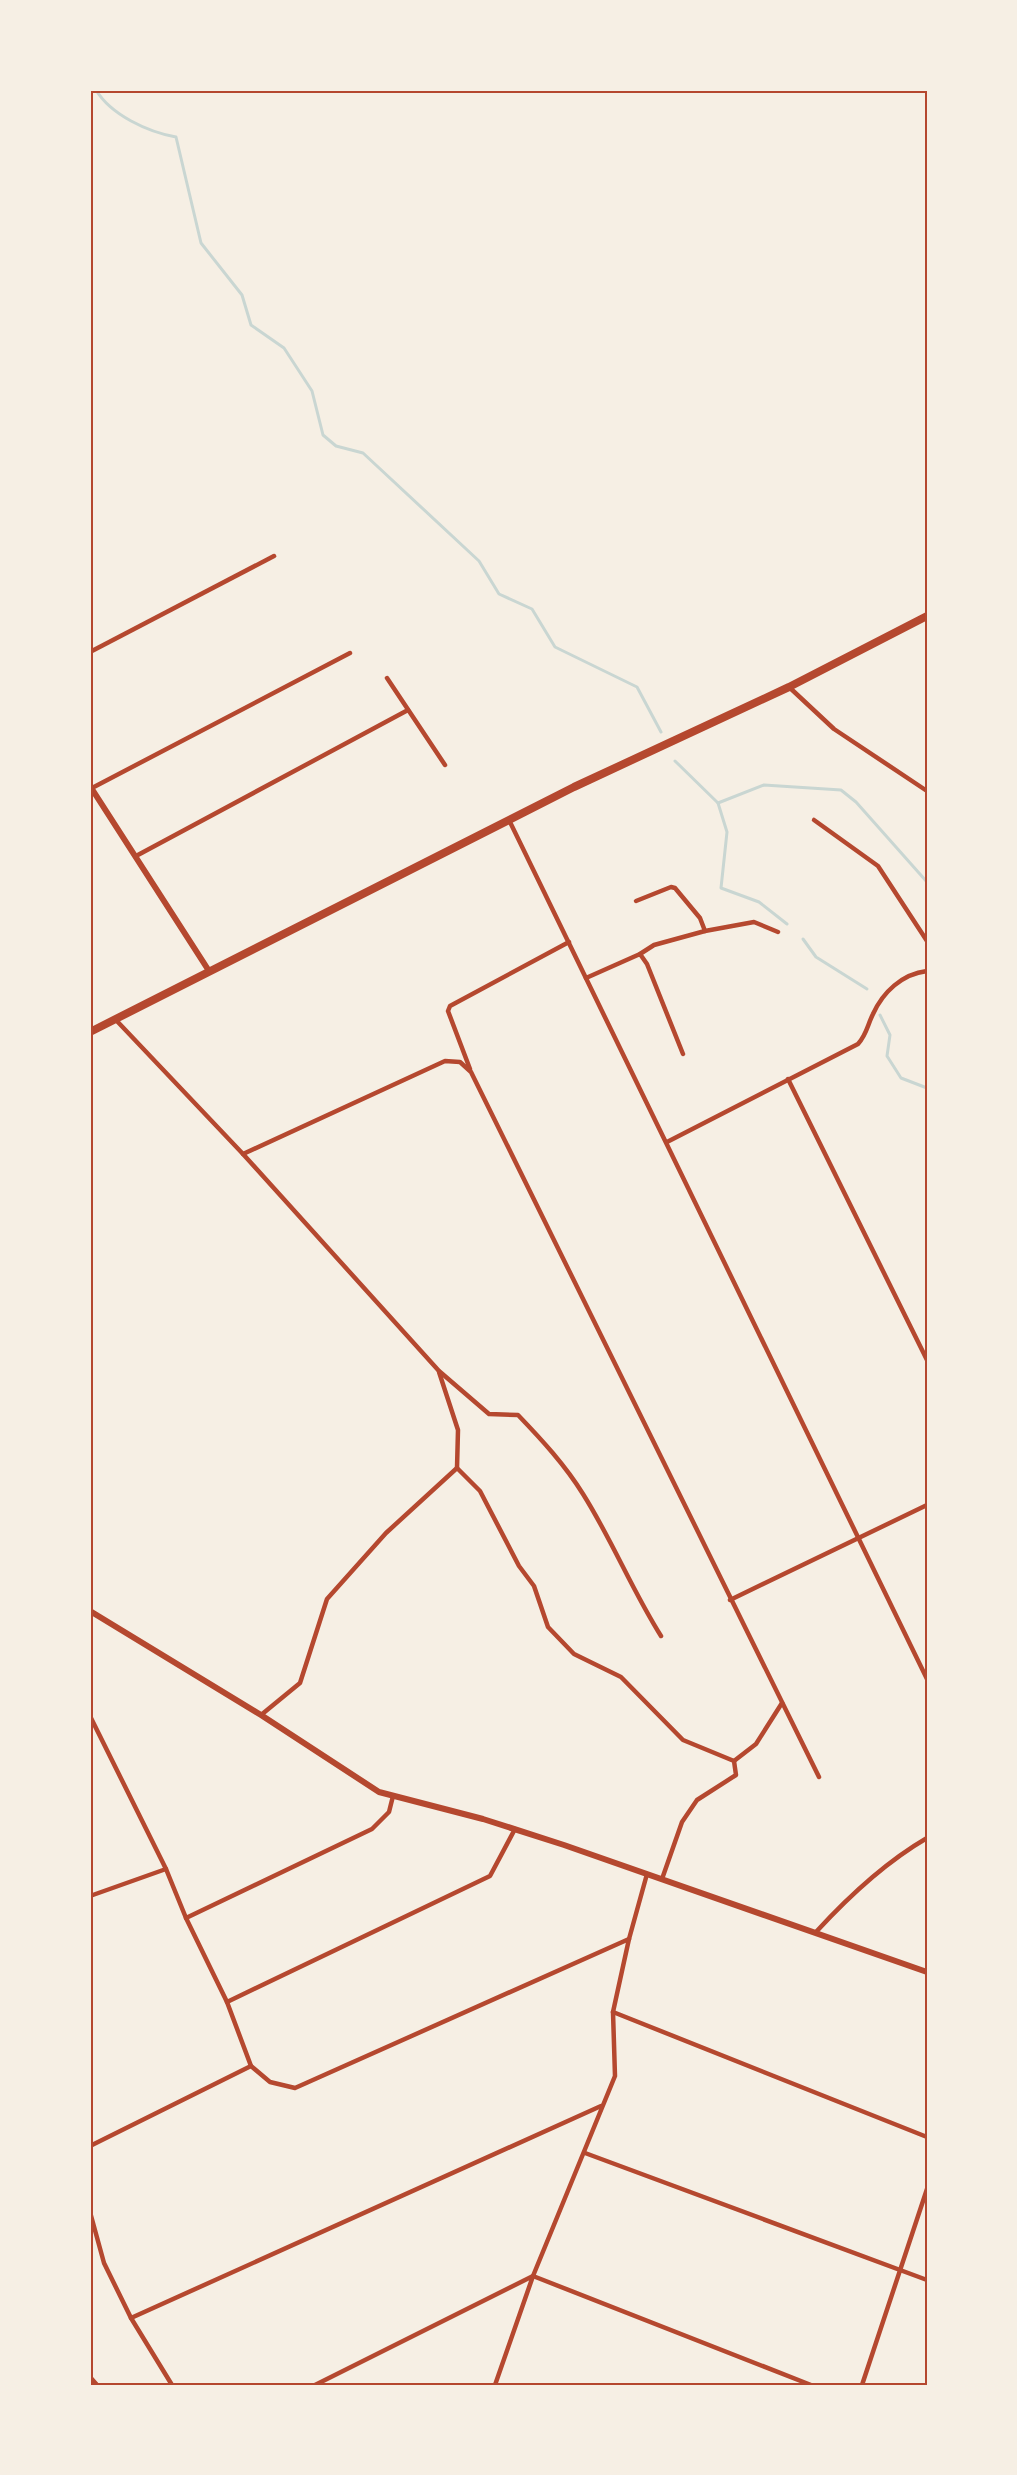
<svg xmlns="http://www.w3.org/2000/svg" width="1017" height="2475" font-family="Lato,sans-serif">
  <rect width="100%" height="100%" fill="#f6efe4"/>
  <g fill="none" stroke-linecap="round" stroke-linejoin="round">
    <g stroke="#c9d6d2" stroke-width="3">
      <path d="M96,90C111,115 148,132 176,137L201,243L242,295L251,325L284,348L312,391L323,435L336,446L363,453L479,561L499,594L532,609L555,647L637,687L661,732"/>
      <path d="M675,761L718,803L764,785L841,790L856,802L927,882"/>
      <path d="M718,803L727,832L721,888L759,902L787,924"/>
      <path d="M803,939L816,957L867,989"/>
      <path d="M880,1015L890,1035L887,1056L901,1078L927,1088"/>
    </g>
    <g stroke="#b5482f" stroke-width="4.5">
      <path d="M90,652L274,556"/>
      <path d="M387,678L445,765"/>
      <path d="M789,687L834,729L927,791"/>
      <path d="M92,788L350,653"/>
      <path d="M509,820L927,1679"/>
      <path d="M814,820L878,866L927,941"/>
      <path d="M136,856L408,710"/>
      <path d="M636,901L671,887L675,888L700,918L705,931L654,945L640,954"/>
      <path d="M705,931L754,922L778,932"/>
      <path d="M586,978L640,954L647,964L683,1054"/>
      <path d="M115,1019L243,1154L439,1371L489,1414L518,1415C542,1440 565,1465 583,1494C612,1540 632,1590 661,1636"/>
      <path d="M470,1069L448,1011L450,1006L569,942"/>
      <path d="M788,1079L927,1360"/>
      <path d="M667,1142L858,1044C867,1034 867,1026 873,1014C883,992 902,974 927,971"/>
      <path d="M243,1154L445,1061L460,1062L471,1072L819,1777"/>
      <path d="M439,1372L458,1430L457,1468"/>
      <path d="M730,1600L927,1505"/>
      <path d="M261,1715L300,1683L327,1599L386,1533L457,1468L480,1491L519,1566L534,1586L548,1627L574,1654L621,1677L683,1740L734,1761L736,1775L697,1800L682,1822L662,1879"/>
      <path d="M90,1716L166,1869L186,1918L227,2002L251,2066"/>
      <path d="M734,1761L756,1744L782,1703"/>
      <path d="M90,1896L166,1869"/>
      <path d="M186,1918L372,1829L389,1812L393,1796"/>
      <path d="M816,1932C849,1896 884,1863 927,1838"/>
      <path d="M227,2002L490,1876L515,1829"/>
      <path d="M613,2012L927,2137"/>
      <path d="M90,2146L251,2066L270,2082L295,2088L629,1939"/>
      <path d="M585,2153L927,2280"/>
      <path d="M90,2212L104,2263L131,2318L172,2385"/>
      <path d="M131,2318L601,2106"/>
      <path d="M90,2377L97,2385"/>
      <path d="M315,2385L533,2276L811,2385"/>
      <path d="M495,2385L533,2276L615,2076L613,2012L629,1939L647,1874"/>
      <path d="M862,2385L927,2189"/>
    </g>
    <g stroke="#b5482f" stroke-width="6">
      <path d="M90,786L209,971"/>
      <path d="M90,1611L261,1715L379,1792L483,1819L564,1845L927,1972"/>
    </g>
    <path stroke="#b5482f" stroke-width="8" d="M90,1032L574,787L789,687L927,616"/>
  </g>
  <rect width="1017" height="2475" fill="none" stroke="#f6efe4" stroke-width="183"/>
  <rect x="92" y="92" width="834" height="2292" fill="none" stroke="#b5482f" stroke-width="2"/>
</svg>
